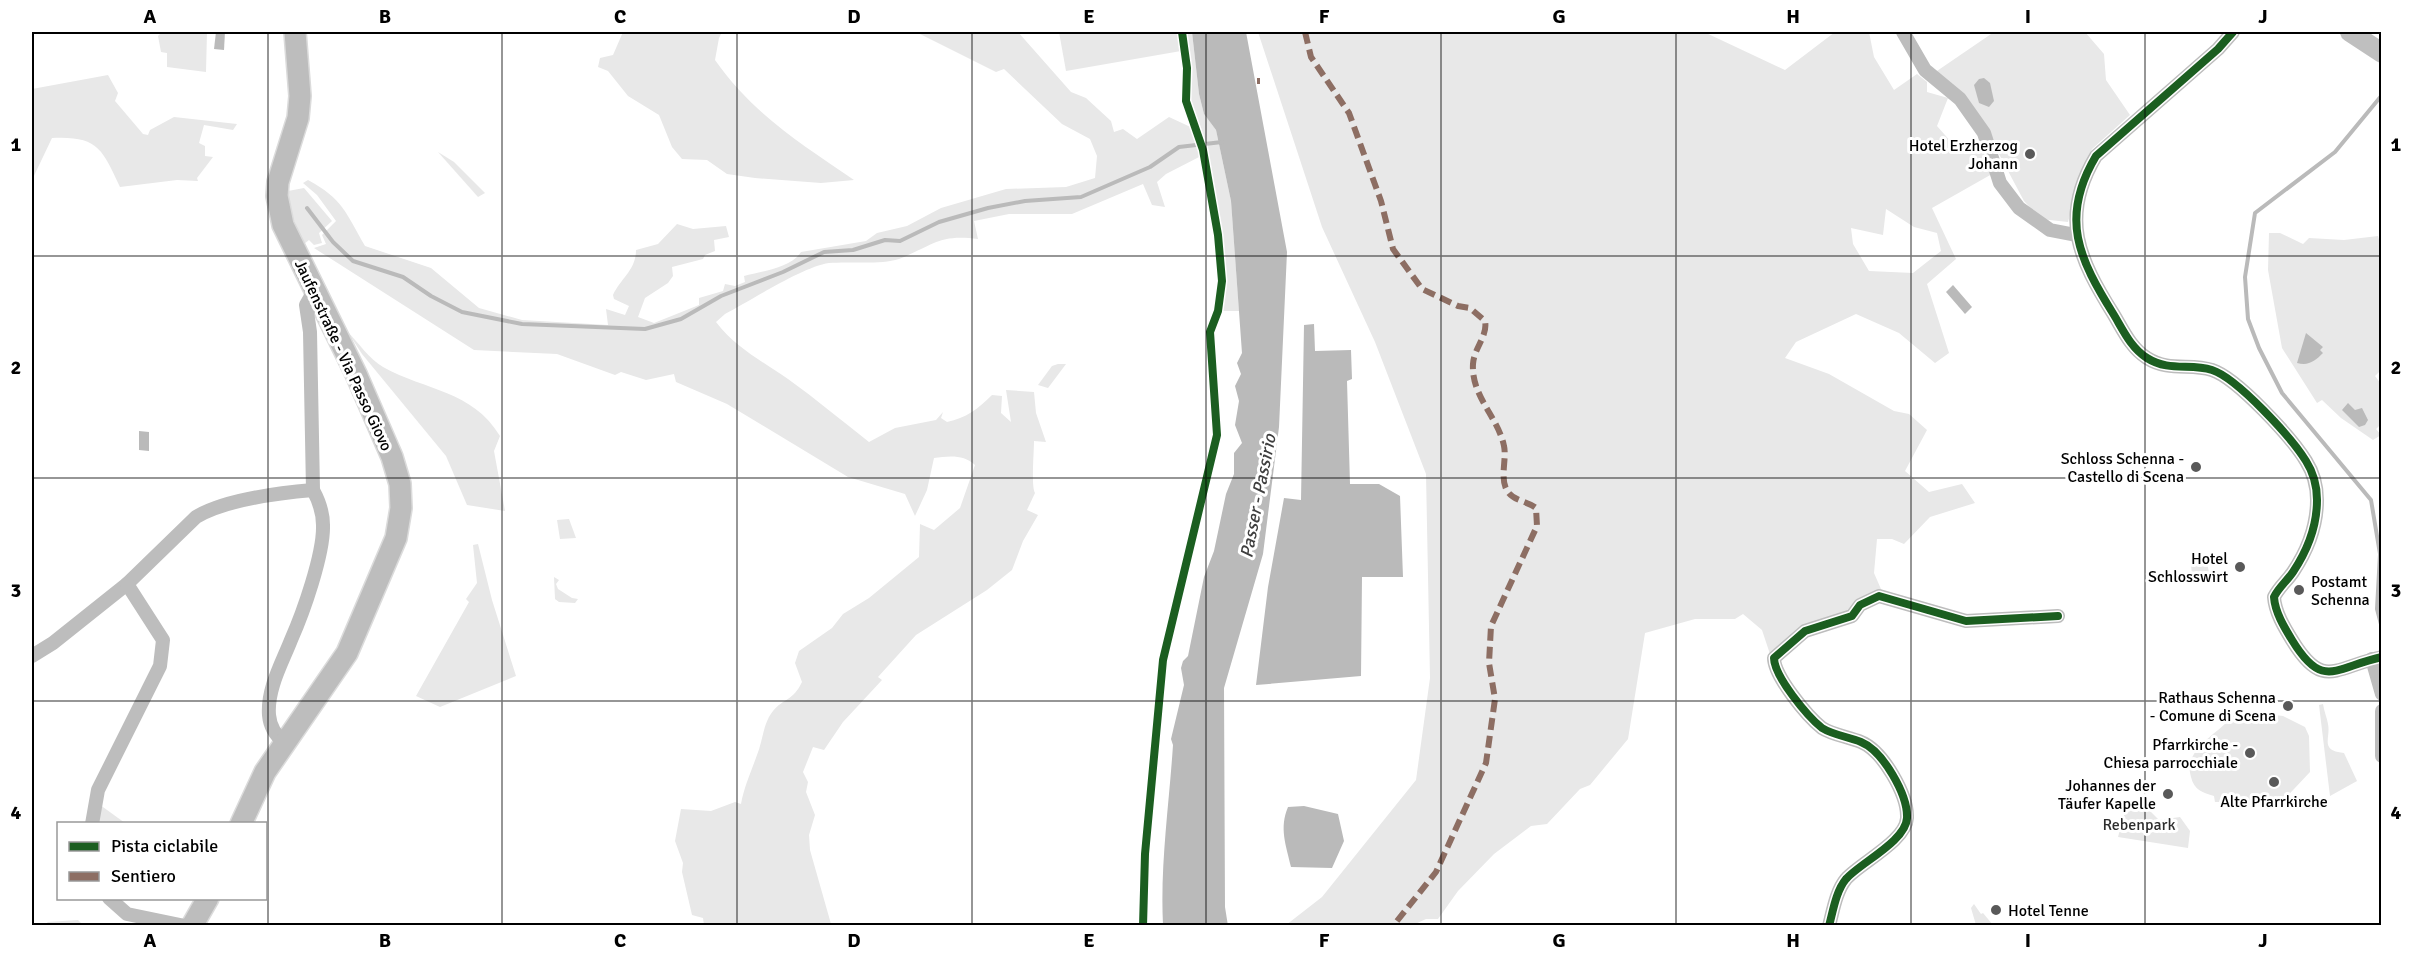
<svg xmlns="http://www.w3.org/2000/svg" width="2413" height="957" font-family="Signika,sans-serif">
  <rect width="100%" height="100%" fill="#fff"/>
  <g fill="#e8e8e8" fill-rule="evenodd">
    <path d="M162,32H207L206,72L167,67V53L161,52L158,36Z"/>
    <path d="M623,32H722L719,38L715,60C753,114 800,143 854,180L821,183L755,178L727,174L707,160L682,159L672,147L659,115L628,96L608,71L598,67L600,58L613,55Z"/>
    <path d="M916,32H1018L1071,92L1086,98L1111,121L1114,132L1123,129L1137,139L1169,117L1197,130L1186,101L1187,68L1182,32H1192L1199,94L1204,114L1216,130L1231,201L1239,311H1218C1225,260 1215,205 1203,155L1166,174L1157,182L1165,207L1152,205L1143,184L1072,214H1009L974,221L978,239C937,234 933,246 899,259C880,265 850,261 829,263C802,267 752,300 725,314L716,322C736,348 762,361 788,379C816,399 842,421 869,442L895,428L936,420L943,412L941,418L947,422C966,418 978,409 992,395L1002,396L1001,413L1011,422L1006,390L1034,392L1036,413L1046,442L1034,441C1034,452 1031,487 1035,493L1027,510L1038,515L1023,541L1012,570L987,590L916,635L878,677L882,680L843,722L824,750L813,747L803,772L808,782L806,792L815,815L809,835L810,850L831,924L704,925L703,918L692,915L682,872L683,863L675,841L681,809L711,811L735,802L741,804C744,787 751,772 757,755C763,741 763,723 773,711C784,698 793,701 802,682L795,663L799,651L832,628L843,614L869,598L919,557L920,524L934,530L960,508L975,465C964,454 948,456 934,458L927,490L915,516L905,494L848,477L727,404L676,382L674,374L646,380L621,372L615,375L557,354L474,350L314,248L326,244L322,235L336,221L317,195L303,183L308,180C343,199 346,213 365,246L431,268L479,308L522,320L608,325L606,309L625,315L629,306L614,299L613,295C621,278 636,270 636,250L658,244L677,224L693,229L726,226L729,237L714,240L715,251L705,255L703,259L672,267L673,276L668,283L645,298L638,317L654,323L699,305V298L723,291L725,284L735,286L745,282L744,276C762,271 791,268 801,252L866,241L877,233L907,226L941,208L1006,189L1066,187L1095,178L1097,156L1090,139L1062,124L1004,69L996,72Z"/>
    <path d="M1059,32H1177L1181,51L1066,71Z"/>
    <path d="M1258,32H1704L1785,70L1835,32H1869L1874,57L1894,90L1917,74L1927,82V92L1948,98L1937,126L1960,152L1979,140L1992,174L1932,208L1956,259L1927,284L1949,353L1935,363L1899,333L1856,314L1796,342L1785,358L1829,374L1894,411L1909,414L1927,430L1905,471L1929,492L1962,484L1975,503L1930,517L1904,544L1892,539H1877L1874,573L1884,596L1821,624L1774,666L1762,630L1743,614L1735,619H1695L1645,633L1628,739L1590,785L1580,789L1547,824L1531,826L1494,854L1458,891L1438,919H1426L1413,925H1286L1322,897L1416,780L1430,678L1426,474L1375,342L1322,227ZM1886,209L1914,227L1937,233L1941,251L1913,273L1869,271L1853,244L1851,228L1883,235Z"/>
    <path d="M1994,32H2085L2104,54L2106,80L2130,115L2092,149L2081,173L2068,222L2041,219L2024,201L1991,139L1934,73Z"/>
    <path d="M108,75L118,93L115,101L143,134L148,135L150,130L174,117L237,124L233,130L204,125L199,143L205,146V156L213,157L197,178L198,181L177,180L120,187C102,148 97,136 52,138L32,180V89Z"/>
    <path d="M438,152L454,162L485,193L478,197Z"/>
    <path d="M304,188L332,221L319,233L322,243L314,245L309,240L304,244L289,209L288,191Z"/>
    <path d="M2269,233H2280L2303,244L2309,238L2344,240L2378,236L2382,250V369L2375,376L2381,384L2382,423L2376,429L2381,435L2373,440L2341,418L2322,400L2317,403L2282,348L2268,270Z"/>
    <path d="M347,331C358,342 369,359 383,367C426,391 472,390 500,436L494,451L505,511L467,505L446,456L362,354Z"/>
    <path d="M1058,364H1066L1048,388L1038,385L1052,366Z"/>
    <path d="M569,519L576,538L560,539L557,520Z"/>
    <path d="M478,544L492,600L516,676L440,707L416,696L469,602L466,599L477,583L473,545Z"/>
    <path d="M2207,563L2210,577L2193,580L2191,566Z"/>
    <path d="M554,577L559,580L556,584L558,589L572,598L578,599L575,603L559,602L555,599Z"/>
    <path d="M2323,704C2324,711 2327,718 2328,724C2331,739 2319,750 2344,753L2357,781L2330,796L2319,705Z"/>
    <path d="M2241,711L2283,716L2305,727L2309,736L2310,772L2279,805C2267,808 2230,802 2215,802L2214,796C2203,793 2194,790 2191,777C2183,752 2212,737 2227,722C2232,717 2233,713 2241,711Z"/>
    <path d="M96,802L125,823L92,824Z"/>
    <path d="M2143,804L2159,820L2180,817L2190,831L2188,848L2118,837L2125,811Z"/>
    <path d="M1974,904L1981,914L1983,913L1993,925H1976L1971,908Z"/>
    <path d="M78,920L83,925H49L47,922Z"/>
  </g>
  <g fill="#bababa">
    <path d="M216,32H225L224,50L214,49Z"/>
    <path d="M1192,32H1246L1287,252L1279,427L1263,554L1224,688L1225,907L1228,926L1163,925C1160,865 1169,806 1173,745L1171,739L1184,685L1181,668L1183,661L1188,656L1204,577L1214,551L1226,494L1234,474V453L1242,443L1235,425L1239,401L1235,386L1241,374L1237,363L1242,353L1231,201L1216,130L1204,114L1199,94Z"/>
    <path d="M1984,78L1990,83L1994,101L1989,107L1979,103L1974,85L1979,79Z"/>
    <path d="M1953,285L1972,307L1965,314L1946,292Z"/>
    <path d="M1314,324L1315,351L1351,350L1352,379L1347,381L1350,484H1379L1400,496L1403,577H1362L1361,676L1256,685L1268,587L1284,498L1301,500L1304,325Z"/>
    <path d="M2306,333L2323,347L2320,350L2323,353C2315,361 2309,366 2297,363Z"/>
    <path d="M2348,403L2355,410L2362,408L2368,420L2365,425L2359,427L2342,410Z"/>
    <path d="M139,431L149,432V451L139,450Z"/>
    <path d="M1304,806L1338,814L1344,841L1332,868L1291,867C1286,845 1279,828 1288,807Z"/>
  </g>
  <g fill="none" stroke-linecap="round" stroke-linejoin="round">
    <g stroke="#bababa" stroke-width="4">
      <path d="M2382,95L2335,152L2255,213L2245,277L2248,319L2259,348L2282,393L2371,500L2380,554L2377,609L2382,628"/>
      <path d="M307,208L333,242L353,261L403,277L431,296L462,312L522,324L645,329L681,319L721,296L783,272L824,252L853,250L885,240L900,241L939,222L988,208L1025,201L1081,197L1150,167L1179,147L1222,142"/>
    </g>
    <defs>
      <g id="primary">
        <path d="M241,824L265,772L347,653L396,538L401,508L400,484L392,457L356,374L283,225L277,196L278,182L298,118L300,96L295,32"/>
        <path d="M192,926L208,898"/>
      </g>
    </defs>
    <use href="#primary" stroke="#dbdbdb" stroke-width="24"/>
    <g stroke="#bdbdbd" stroke-width="14">
      <path d="M1903,32L1925,70L1960,99L1984,133L2000,183L2019,208L2050,230L2076,235"/>
      <path d="M2233,32L2218,49L2096,156C2059,218 2079,259 2114,315C2123,330 2131,348 2147,358C2169,372 2190,363 2212,370C2237,378 2292,438 2306,461C2313,472 2317,487 2317,500C2317,525 2307,551 2293,572C2287,581 2279,587 2274,597C2275,612 2284,627 2292,640C2323,691 2335,667 2382,657"/>
      <path d="M32,656L53,643L127,584L196,517C226,499 278,493 313,490"/>
      <path d="M2372,659L2382,694"/>
      <path d="M2382,711V756"/>
      <path d="M284,742C275,735 270,726 269,715C267,689 282,663 291,640C303,613 324,554 323,525C323,512 319,501 313,490L310,332L306,305L314,291"/>
      <path d="M92,824L98,790L160,666L163,640L127,584"/>
      <path d="M109,898L127,914L185,926"/>
      <path d="M1829,926C1833,911 1836,891 1846,879C1860,863 1906,841 1907,818C1908,795 1883,751 1861,742C1849,737 1833,735 1822,728C1807,716 1774,676 1774,658L1805,631L1852,616L1860,605L1879,596L1966,621L2058,616"/>
    </g>
    <path stroke="#bfbfbf" stroke-width="20" d="M2350,32L2382,53"/>
    <use href="#primary" stroke="#bdbdbd" stroke-width="21"/>
    <g stroke="#8d6e63" stroke-width="6" stroke-dasharray="12 6" stroke-linecap="butt">
      <path d="M1305,32L1311,57L1349,113L1381,201L1393,249L1422,289L1458,306L1470,308L1485,321C1488,336 1474,348 1473,364C1471,396 1498,417 1504,446C1507,459 1499,480 1508,492C1514,501 1527,501 1536,508L1537,526L1491,626L1489,663L1495,699L1486,763L1436,872L1393,926"/>
      <path d="M1257,81H1260"/>
    </g>
    <defs>
      <g id="cycleway">
        <path d="M2233,32L2218,49L2096,156C2059,218 2079,259 2114,315C2123,330 2131,348 2147,358C2169,372 2190,363 2212,370C2237,378 2292,438 2306,461C2313,472 2317,487 2317,500C2317,525 2307,551 2293,572C2287,581 2279,587 2274,597C2275,612 2284,627 2292,640C2323,691 2335,667 2382,657"/>
        <path d="M1143,926L1145,854L1163,660L1217,435L1210,332L1218,311L1222,281L1218,235L1203,150L1186,101L1187,68L1182,32"/>
        <path d="M1829,926C1833,911 1836,891 1846,879C1860,863 1906,841 1907,818C1908,795 1883,751 1861,742C1849,737 1833,735 1822,728C1807,716 1774,676 1774,658L1805,631L1852,616L1860,605L1879,596L1966,621L2058,616"/>
      </g>
    </defs>
    <use href="#cycleway" stroke="#fff" stroke-width="11"/>
    <use href="#cycleway" stroke="#1b5e20" stroke-width="8"/>
  </g>
  <path fill="none" stroke="#000" stroke-width="1.5" stroke-opacity="0.55" d="M268,32V926M502,32V926M737,32V926M972,32V926M1206,32V926M1441,32V926M1676,32V926M1911,32V926M2145,32V926M32,256H2382M32,478H2382M32,701H2382"/>
  <g fill="#595959" stroke="#fff" stroke-width="2">
    <circle cx="2030" cy="154" r="6"/>
    <circle cx="2196" cy="467" r="6"/>
    <circle cx="2240" cy="567" r="6"/>
    <circle cx="2299" cy="590" r="6"/>
    <circle cx="2288" cy="706" r="6"/>
    <circle cx="2250" cy="753" r="6"/>
    <circle cx="2274" cy="782" r="6"/>
    <circle cx="2168" cy="794" r="6"/>
    <circle cx="1996" cy="910" r="6"/>
  </g>
  <g text-anchor="middle" stroke-width="6" stroke-linejoin="round" paint-order="stroke">
    <g font-size="16" fill="#000" stroke="#fff" text-anchor="end">
      <text x="2018" y="151">Hotel Erzherzog<tspan x="2018" dy="18">Johann</tspan></text>
      <text x="2184" y="464">Schloss Schenna -<tspan x="2184" dy="18">Castello di Scena</tspan></text>
      <text x="2228" y="564">Hotel<tspan x="2228" dy="18">Schlosswirt</tspan></text>
      <text x="2311" y="587" text-anchor="start">Postamt<tspan x="2311" dy="18">Schenna</tspan></text>
      <text x="2276" y="703">Rathaus Schenna<tspan x="2276" dy="18">- Comune di Scena</tspan></text>
      <text x="2238" y="750">Pfarrkirche -<tspan x="2238" dy="18">Chiesa parrocchiale</tspan></text>
      <text x="2156" y="791">Johannes der<tspan x="2156" dy="18">Täufer Kapelle</tspan></text>
      <text x="2274" y="807" text-anchor="middle">Alte Pfarrkirche</text>
      <text x="2008" y="916" text-anchor="start">Hotel Tenne</text>
    </g>
    <g font-size="16" fill="#000" stroke="#fff">
      <text transform="translate(344 355) rotate(65)" y="6">Jaufenstraße - Via Passo Giovo</text>
    </g>
    <g font-size="16" fill="#2d2d2d" stroke="#fff">
      <text x="2139" y="830">Rebenpark</text>
    </g>
    <g font-size="18" font-style="italic" fill="#3e3e3e" stroke="#fff">
      <text transform="translate(1258 496) rotate(-79)" y="6">Passer - Passirio</text>
    </g>
  </g>
  <rect width="2413" height="957" fill="none" stroke="#ffffff" stroke-width="66"/>
  <rect x="57" y="822" width="210" height="78" fill="#ffffff" stroke="#999999" stroke-width="1.5"/>
  <rect x="69" y="842" width="30" height="9" fill="#1b5e20" stroke="#999999" stroke-width="1.5"/>
  <text x="111" y="852" font-size="18" fill="#000000">Pista ciclabile</text>
  <rect x="69" y="872" width="30" height="9" fill="#8d6e63" stroke="#999999" stroke-width="1.5"/>
  <text x="111" y="882" font-size="18" fill="#000000">Sentiero</text>
  <rect x="33" y="33" width="2347" height="891" fill="none" stroke="#000" stroke-width="2"/>
  <g font-size="20" text-anchor="middle" font-weight="bold" fill="#000">
    <text x="150" y="23">A</text>
    <text x="385" y="23">B</text>
    <text x="620" y="23">C</text>
    <text x="854" y="23">D</text>
    <text x="1089" y="23">E</text>
    <text x="1324" y="23">F</text>
    <text x="1559" y="23">G</text>
    <text x="1793" y="23">H</text>
    <text x="2028" y="23">I</text>
    <text x="2263" y="23">J</text>
    <text x="16" y="151">1</text>
    <text x="2396" y="151">1</text>
    <text x="16" y="374">2</text>
    <text x="2396" y="374">2</text>
    <text x="16" y="597">3</text>
    <text x="2396" y="597">3</text>
    <text x="16" y="819">4</text>
    <text x="2396" y="819">4</text>
    <text x="150" y="947">A</text>
    <text x="385" y="947">B</text>
    <text x="620" y="947">C</text>
    <text x="854" y="947">D</text>
    <text x="1089" y="947">E</text>
    <text x="1324" y="947">F</text>
    <text x="1559" y="947">G</text>
    <text x="1793" y="947">H</text>
    <text x="2028" y="947">I</text>
    <text x="2263" y="947">J</text>
  </g>
</svg>
